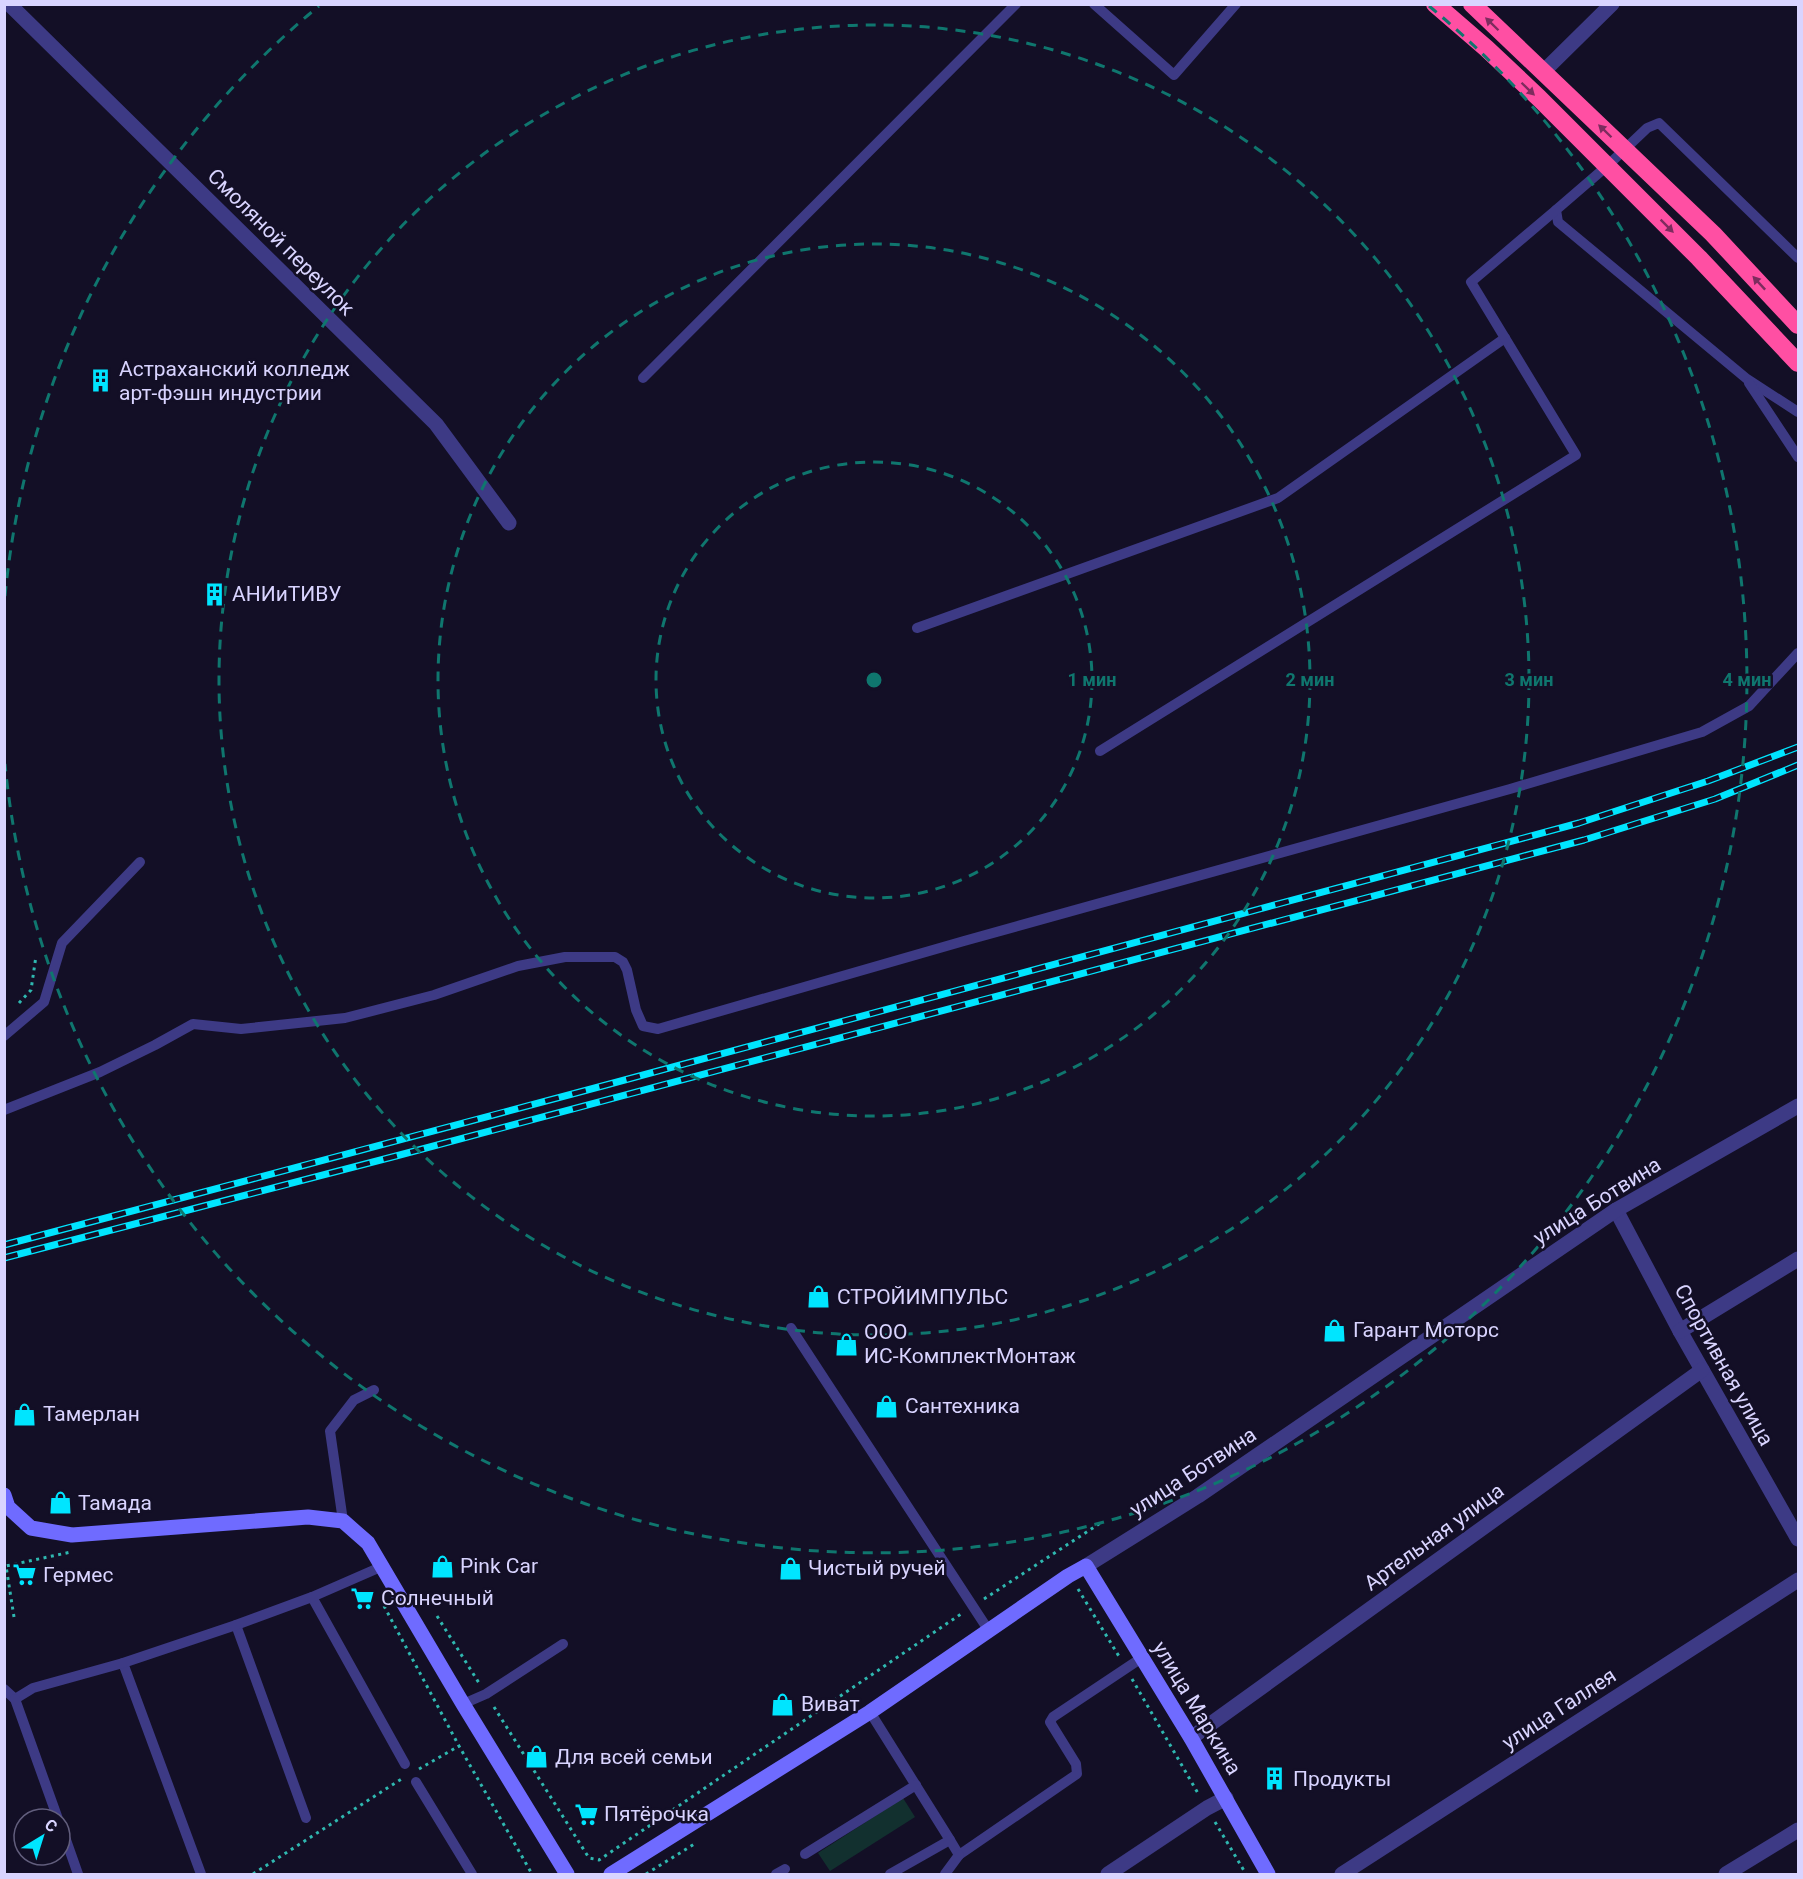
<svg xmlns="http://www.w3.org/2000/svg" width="1803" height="1879" font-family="Roboto,sans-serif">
  <rect width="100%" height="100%" fill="#130f26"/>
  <path fill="#12302f" d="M903,1798L915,1817L830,1871L818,1853Z"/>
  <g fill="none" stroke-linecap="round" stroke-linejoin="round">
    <g stroke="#2fb8b0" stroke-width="3" stroke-dasharray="3 4.5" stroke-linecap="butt">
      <path d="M19,1003L31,990L36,956"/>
      <path d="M1078,1589L1120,1658"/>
      <path d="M984,1599L1102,1522"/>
      <path d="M384,1606L459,1746L532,1874"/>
      <path d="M437,1616L479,1683"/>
      <path d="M14,1617L6,1566L71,1552"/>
      <path d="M1132,1679L1199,1795"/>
      <path d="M494,1707L589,1858L599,1860L961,1614"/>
      <path d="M419,1769L459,1746"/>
      <path d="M1215,1822L1246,1874"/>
      <path d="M253,1874L403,1778"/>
      <path d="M646,1874L696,1843"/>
    </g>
    <g stroke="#3d3a85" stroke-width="10">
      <path d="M1094,4L1174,75L1236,4"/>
      <path d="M1798,258L1659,123L1647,128L1607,166L1556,210L1558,222L1747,379L1798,412"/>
      <path d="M643,378L1016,4"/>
      <path d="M1749,383L1798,457"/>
      <path d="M917,628L1278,498L1505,338"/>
      <path d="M1100,751L1576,455L1471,282L1556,210"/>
      <path d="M4,1036L44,1002L62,943L140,862"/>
      <path d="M4,1110L100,1072L155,1045L193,1024L241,1029L345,1018L434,995L518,966L565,957H615L623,962L627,970L636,1010L643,1026L658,1029L964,941L1510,789L1702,732L1749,706L1798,653"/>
      <path d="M791,1328L989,1631"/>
      <path d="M343,1521L330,1431L354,1400L374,1390"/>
      <path d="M312,1597L405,1764"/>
      <path d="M236,1625L306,1818"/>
      <path d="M123,1663L201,1874"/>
      <path d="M4,1689L15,1699L33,1688L123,1663L236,1625L312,1597L383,1566"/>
      <path d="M15,1699L58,1819"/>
      <path d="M463,1704L486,1694L563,1644"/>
      <path d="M870,1712L950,1840"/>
      <path d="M416,1782L472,1874"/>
      <path d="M60,1823L78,1874"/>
      <path d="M805,1854L916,1785"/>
      <path d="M776,1874L785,1869"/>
      <path d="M890,1874L950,1840L959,1855L1077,1774L1076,1764L1050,1722L1053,1717L1143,1657"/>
      <path d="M945,1874L959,1855"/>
    </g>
    <g stroke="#3d3a85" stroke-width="15">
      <path d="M9,4L436,424L509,523"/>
      <path d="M1543,72L1612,4"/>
      <path d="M1616,1210L1680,1331L1798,1539"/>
      <path d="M1680,1331L1798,1259"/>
      <path d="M1086,1566L1198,1496L1616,1210L1798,1106"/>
      <path d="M1191,1738L1702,1370"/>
      <path d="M1108,1874L1207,1808L1226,1798"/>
      <path d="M1342,1874L1798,1580"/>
      <path d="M1726,1874L1798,1830"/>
    </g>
    <g stroke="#6f6bff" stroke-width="15">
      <path d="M4,1495L8,1507L31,1528L72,1535L308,1517L343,1521L368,1543L463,1704L567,1874"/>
      <path d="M611,1874L870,1712L1068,1576L1086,1566L1191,1738L1268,1874"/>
    </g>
    <g stroke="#ff4fa3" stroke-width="18">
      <path d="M1435,4L1486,48L1539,98L1699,258L1798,363"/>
      <path d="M1472,4L1713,234L1798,325"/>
    </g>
    <defs>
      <g id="rail">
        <path d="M4,1245L606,1085L1579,823L1708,781L1798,747"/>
        <path d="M4,1258L396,1156L1584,840L1715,799L1798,765"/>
      </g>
    </defs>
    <use href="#rail" stroke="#00e5ff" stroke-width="7"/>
    <use href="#rail" stroke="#130f26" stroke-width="4.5" stroke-dasharray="14" stroke-linecap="butt"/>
  </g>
  <defs><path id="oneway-solid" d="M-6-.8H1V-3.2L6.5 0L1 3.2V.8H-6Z" transform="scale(1.5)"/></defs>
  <g fill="#7d2c5e">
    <use href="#oneway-solid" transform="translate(1492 24) rotate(-136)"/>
    <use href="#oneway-solid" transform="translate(1528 89) rotate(44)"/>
    <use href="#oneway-solid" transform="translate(1605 131) rotate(-136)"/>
    <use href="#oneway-solid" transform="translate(1667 226) rotate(45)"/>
    <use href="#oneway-solid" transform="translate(1759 283) rotate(-133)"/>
  </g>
  <g fill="none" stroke="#0f766e" stroke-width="3" stroke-dasharray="10 8">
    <circle cx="874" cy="680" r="218"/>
    <circle cx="874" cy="680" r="436"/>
    <circle cx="874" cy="680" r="655"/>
    <path d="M5 596A873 873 0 0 1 319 6M1429 6A873 873 0 1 1 5 764"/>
  </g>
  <defs>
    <symbol id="building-bare" viewBox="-9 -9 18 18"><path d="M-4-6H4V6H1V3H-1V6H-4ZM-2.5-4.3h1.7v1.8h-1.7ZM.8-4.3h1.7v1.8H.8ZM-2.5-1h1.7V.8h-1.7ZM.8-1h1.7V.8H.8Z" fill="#00e5ff" stroke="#130f26" stroke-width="2.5" paint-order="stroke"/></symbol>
    <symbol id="shop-bare" viewBox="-9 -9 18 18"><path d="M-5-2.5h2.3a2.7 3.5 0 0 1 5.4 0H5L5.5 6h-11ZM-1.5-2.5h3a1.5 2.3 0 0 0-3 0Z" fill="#00e5ff" stroke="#130f26" stroke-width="2.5" paint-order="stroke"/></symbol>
    <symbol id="supermarket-bare" viewBox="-9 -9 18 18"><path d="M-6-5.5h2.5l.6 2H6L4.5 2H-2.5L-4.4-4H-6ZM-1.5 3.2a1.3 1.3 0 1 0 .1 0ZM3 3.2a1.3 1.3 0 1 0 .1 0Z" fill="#00e5ff" stroke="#130f26" stroke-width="2.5" paint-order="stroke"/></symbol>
  </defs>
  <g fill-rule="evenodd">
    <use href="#building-bare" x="84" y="364" width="33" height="33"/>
    <use href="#building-bare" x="198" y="578" width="33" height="33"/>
    <use href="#shop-bare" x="802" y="1280" width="33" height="33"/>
    <use href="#shop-bare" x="1318" y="1314" width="33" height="33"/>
    <use href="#shop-bare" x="830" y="1328" width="33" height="33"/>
    <use href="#shop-bare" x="870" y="1390" width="33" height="33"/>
    <use href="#shop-bare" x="8" y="1398" width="33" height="33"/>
    <use href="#shop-bare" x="44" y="1486" width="33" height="33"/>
    <use href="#shop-bare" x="426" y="1550" width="33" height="33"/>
    <use href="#shop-bare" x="774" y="1552" width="33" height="33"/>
    <use href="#supermarket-bare" x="8" y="1558" width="33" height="33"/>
    <use href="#supermarket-bare" x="346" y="1582" width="33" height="33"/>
    <use href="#shop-bare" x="766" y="1688" width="33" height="33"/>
    <use href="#shop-bare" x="520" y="1740" width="33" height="33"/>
    <use href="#building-bare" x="1258" y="1762" width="33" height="33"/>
    <use href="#supermarket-bare" x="570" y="1798" width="33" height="33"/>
  </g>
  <g text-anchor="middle" stroke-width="5" stroke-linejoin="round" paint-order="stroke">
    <g font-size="21" fill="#d9d4ff" stroke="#130f26">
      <text transform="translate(281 242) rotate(45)" y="7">Смоляной переулок</text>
      <text transform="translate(1597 1201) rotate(-32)" y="7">улица Ботвина</text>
      <text transform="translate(1724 1365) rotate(61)" y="7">Спортивная улица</text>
      <text transform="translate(1193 1472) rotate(-33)" y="7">улица Ботвина</text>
      <text transform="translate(1434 1537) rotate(-36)" y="7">Артельная улица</text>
      <text transform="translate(1197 1708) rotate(59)" y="7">улица Маркина</text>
      <text transform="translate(1559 1709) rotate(-33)" y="7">улица Галлея</text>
    </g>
    <g font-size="21" fill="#d9d4ff" stroke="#130f26" text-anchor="start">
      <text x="119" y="376">Астраханский колледж<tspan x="119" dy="24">арт-фэшн индустрии</tspan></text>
      <text x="232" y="601">АНИиТИВУ</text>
      <text x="837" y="1304">СТРОЙИМПУЛЬС</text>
      <text x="1353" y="1337">Гарант Моторс</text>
      <text x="864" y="1339">ООО<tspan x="864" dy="24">ИС-КомплектМонтаж</tspan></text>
      <text x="905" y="1413">Сантехника</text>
      <text x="43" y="1421">Тамерлан</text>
      <text x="78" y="1510">Тамада</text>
      <text x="460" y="1573">Pink Car</text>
      <text x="808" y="1575">Чистый ручей</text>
      <text x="43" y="1582">Гермес</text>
      <text x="381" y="1605">Солнечный</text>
      <text x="801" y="1711">Виват</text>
      <text x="555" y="1764">Для всей семьи</text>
      <text x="1293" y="1786">Продукты</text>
      <text x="604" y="1821">Пятёрочка</text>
    </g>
  </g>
  <circle cx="874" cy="680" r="9" fill="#0f766e" stroke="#130f26" stroke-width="3"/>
  <g font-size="18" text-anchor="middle" font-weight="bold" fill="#0f766e" stroke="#130f26" stroke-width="5" stroke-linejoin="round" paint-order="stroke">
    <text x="1092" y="686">1 мин</text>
    <text x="1310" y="686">2 мин</text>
    <text x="1529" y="686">3 мин</text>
    <text x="1747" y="686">4 мин</text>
  </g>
  <rect width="1803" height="1879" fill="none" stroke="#d9d4ff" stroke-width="12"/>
  <g transform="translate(42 1837) rotate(38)"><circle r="28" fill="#130f26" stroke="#625e7d" stroke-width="1.5"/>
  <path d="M0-4.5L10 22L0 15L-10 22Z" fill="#00e5ff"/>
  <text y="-9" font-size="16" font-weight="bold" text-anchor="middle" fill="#d9d4ff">С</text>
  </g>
</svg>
